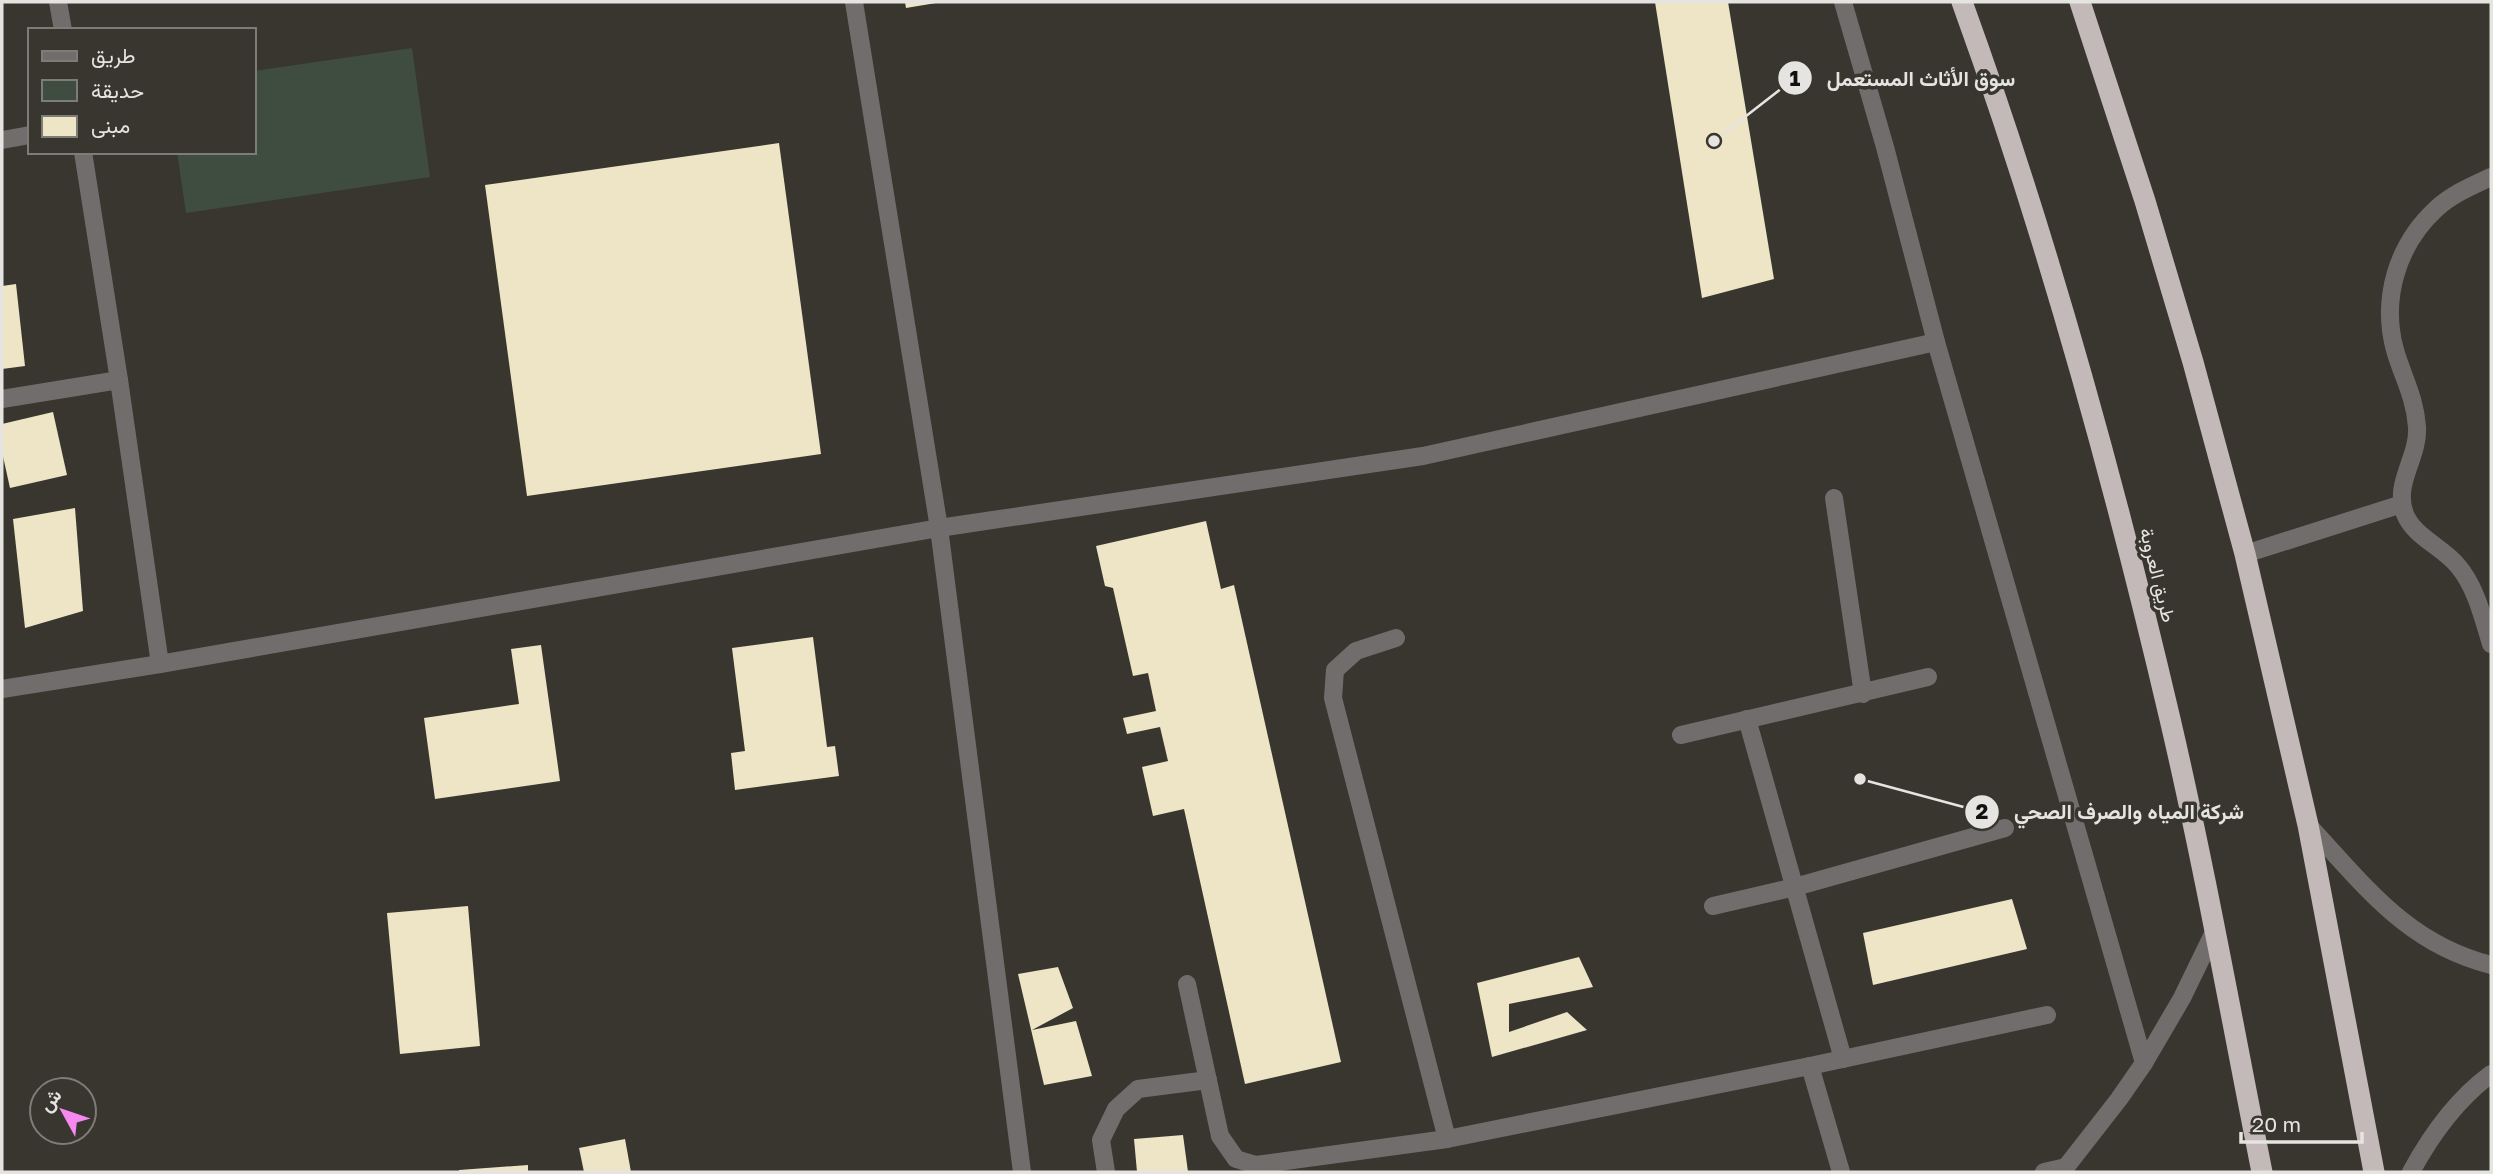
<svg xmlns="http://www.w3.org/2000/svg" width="2493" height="1174" font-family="'Golos Text',Vazirmatn,sans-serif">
  <rect width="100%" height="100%" fill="#38362f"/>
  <path fill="#3e4d3f" d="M412,48L430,177L186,213L177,152H254V71Z"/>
  <g fill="#eee4c6">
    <path d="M905,2H936V3L906,8Z"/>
    <path d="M1655,2H1728L1774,279L1702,298Z"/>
    <path d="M779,143L821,454L527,496L485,185Z"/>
    <path d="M16,284L25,366L2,369V286Z"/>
    <path d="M53,412L67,475L10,488L2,452V424Z"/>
    <path d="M75,508L83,611L25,628L13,519Z"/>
    <path d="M1206,521L1221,589L1234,585L1341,1062L1245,1084L1184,809L1153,816L1142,767L1168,761L1160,727L1127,734L1123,718L1156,711L1148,673L1133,676L1113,588L1105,586L1096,546Z"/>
    <path d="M813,637L827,747L835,746L839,776L735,790L731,753L745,751L732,648Z"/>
    <path d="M541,645L560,781L435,799L424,718L519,704L511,649Z"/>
    <path d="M2012,899L2027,949L1873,985L1863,933Z"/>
    <path d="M468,906L480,1046L400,1054L387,913Z"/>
    <path d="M1579,957L1593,987L1509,1004V1032L1567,1012L1587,1030L1492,1057L1477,983Z"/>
    <path d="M1058,967L1073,1008L1032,1030L1076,1021L1092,1076L1044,1085L1018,974Z"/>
    <path d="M1183,1135L1188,1172H1137L1134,1139Z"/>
    <path d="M625,1139L631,1172H584L579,1148Z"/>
    <path d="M528,1165V1172H459V1170Z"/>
  </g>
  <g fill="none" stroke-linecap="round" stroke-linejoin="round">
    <g stroke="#726d6d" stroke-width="18">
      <path d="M58,2L63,30"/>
      <path d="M854,2L939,528L1022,1172"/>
      <path d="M1843,2L1885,147L1936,342L2144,1063"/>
      <path d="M2,140L30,135"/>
      <path d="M83,152L119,380L160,664"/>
      <path d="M2491,177C2472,186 2452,194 2436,209C2397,245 2381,299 2395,350C2403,378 2415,397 2417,427C2419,458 2393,483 2405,514C2414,537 2443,547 2458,566C2476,587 2483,618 2491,644"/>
      <path d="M2,399L119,380"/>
      <path d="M1834,498L1863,694"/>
      <path d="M2245,554L2402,504"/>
      <path d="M1396,638L1356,651L1335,670L1333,698L1447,1139"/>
      <path d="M2,689L160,664L939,528L1423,456L1936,342"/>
      <path d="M1747,719L1843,1059"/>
      <path d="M1681,735L1928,677"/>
      <path d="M2308,825C2365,886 2407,944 2491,965"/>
      <path d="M1713,906L1795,887L2005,828"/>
      <path d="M1187,984L1220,1136L1236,1159L1256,1165L1447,1139L1810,1066L2047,1015"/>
      <path d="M1810,1066L1841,1172"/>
      <path d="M1106,1172L1101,1140L1116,1109L1138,1089L1208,1080"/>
      <path d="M2044,1172L2066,1167L2119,1099L2144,1063L2182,998L2215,930"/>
      <path d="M2411,1172C2431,1135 2457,1099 2491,1074"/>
    </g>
    <g stroke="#c3b9b9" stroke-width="21">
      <path d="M1962,2C2046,233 2114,480 2170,719C2205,869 2232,1021 2262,1172"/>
      <path d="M2080,2L2145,201L2193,362L2245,554L2308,825L2374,1172"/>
    </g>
  </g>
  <g text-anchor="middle" stroke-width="7" stroke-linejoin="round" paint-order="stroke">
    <g font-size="19" fill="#e5e4e0" stroke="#38362f">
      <text transform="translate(2158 575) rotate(76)" y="7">طريق العروبة</text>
    </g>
  </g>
  <path fill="none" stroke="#e5e4e0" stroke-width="2.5" d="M1714 141L1795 78M1860 779L1982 812"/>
  <g fill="#e5e4e0" stroke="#38362f" stroke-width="2.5">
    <circle cx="1714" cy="141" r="7"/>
    <circle cx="1860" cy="779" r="7"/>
    <circle cx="1795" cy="78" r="18"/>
    <circle cx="1982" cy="812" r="18"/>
  </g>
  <g font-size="21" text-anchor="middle" font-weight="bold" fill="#111">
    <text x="1795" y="86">1</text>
    <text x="1982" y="819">2</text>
  </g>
  <g font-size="21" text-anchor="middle" font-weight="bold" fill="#e5e4e0" stroke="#38362f" stroke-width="7" stroke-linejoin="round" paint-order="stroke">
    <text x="1921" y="86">سوق الأثاث المستعمل</text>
    <text x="2129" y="819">شركة المياه والصرف الصحي</text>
  </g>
  <rect width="2493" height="1174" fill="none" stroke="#e5e4e0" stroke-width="7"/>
  <rect x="28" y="28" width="228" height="126" fill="#38362f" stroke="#7d7c76" stroke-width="2"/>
  <rect x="42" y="51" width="35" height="10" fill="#726d6d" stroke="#7d7c76" stroke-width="2"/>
  <text x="91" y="63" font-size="21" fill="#e5e4e0">طريق</text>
  <rect x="42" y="80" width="35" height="21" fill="#3e4d3f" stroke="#7d7c76" stroke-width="2"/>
  <text x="91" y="98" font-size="21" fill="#e5e4e0">حديقة</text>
  <rect x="42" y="116" width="35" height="21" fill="#eee4c6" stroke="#7d7c76" stroke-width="2"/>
  <text x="91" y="133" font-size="21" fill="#e5e4e0">مبنى</text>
  <g transform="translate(63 1111) rotate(310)"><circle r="33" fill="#38362f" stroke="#7d7c76" stroke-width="2"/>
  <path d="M0-5L12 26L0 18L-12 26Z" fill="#f589ef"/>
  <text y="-10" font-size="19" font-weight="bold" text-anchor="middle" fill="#e5e4e0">ش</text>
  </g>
  <path d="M2241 1132v10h121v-10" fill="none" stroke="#e5e4e0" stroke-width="3.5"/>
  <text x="2252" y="1132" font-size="21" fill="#e5e4e0" stroke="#38362f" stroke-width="5" paint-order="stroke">20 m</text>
</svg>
